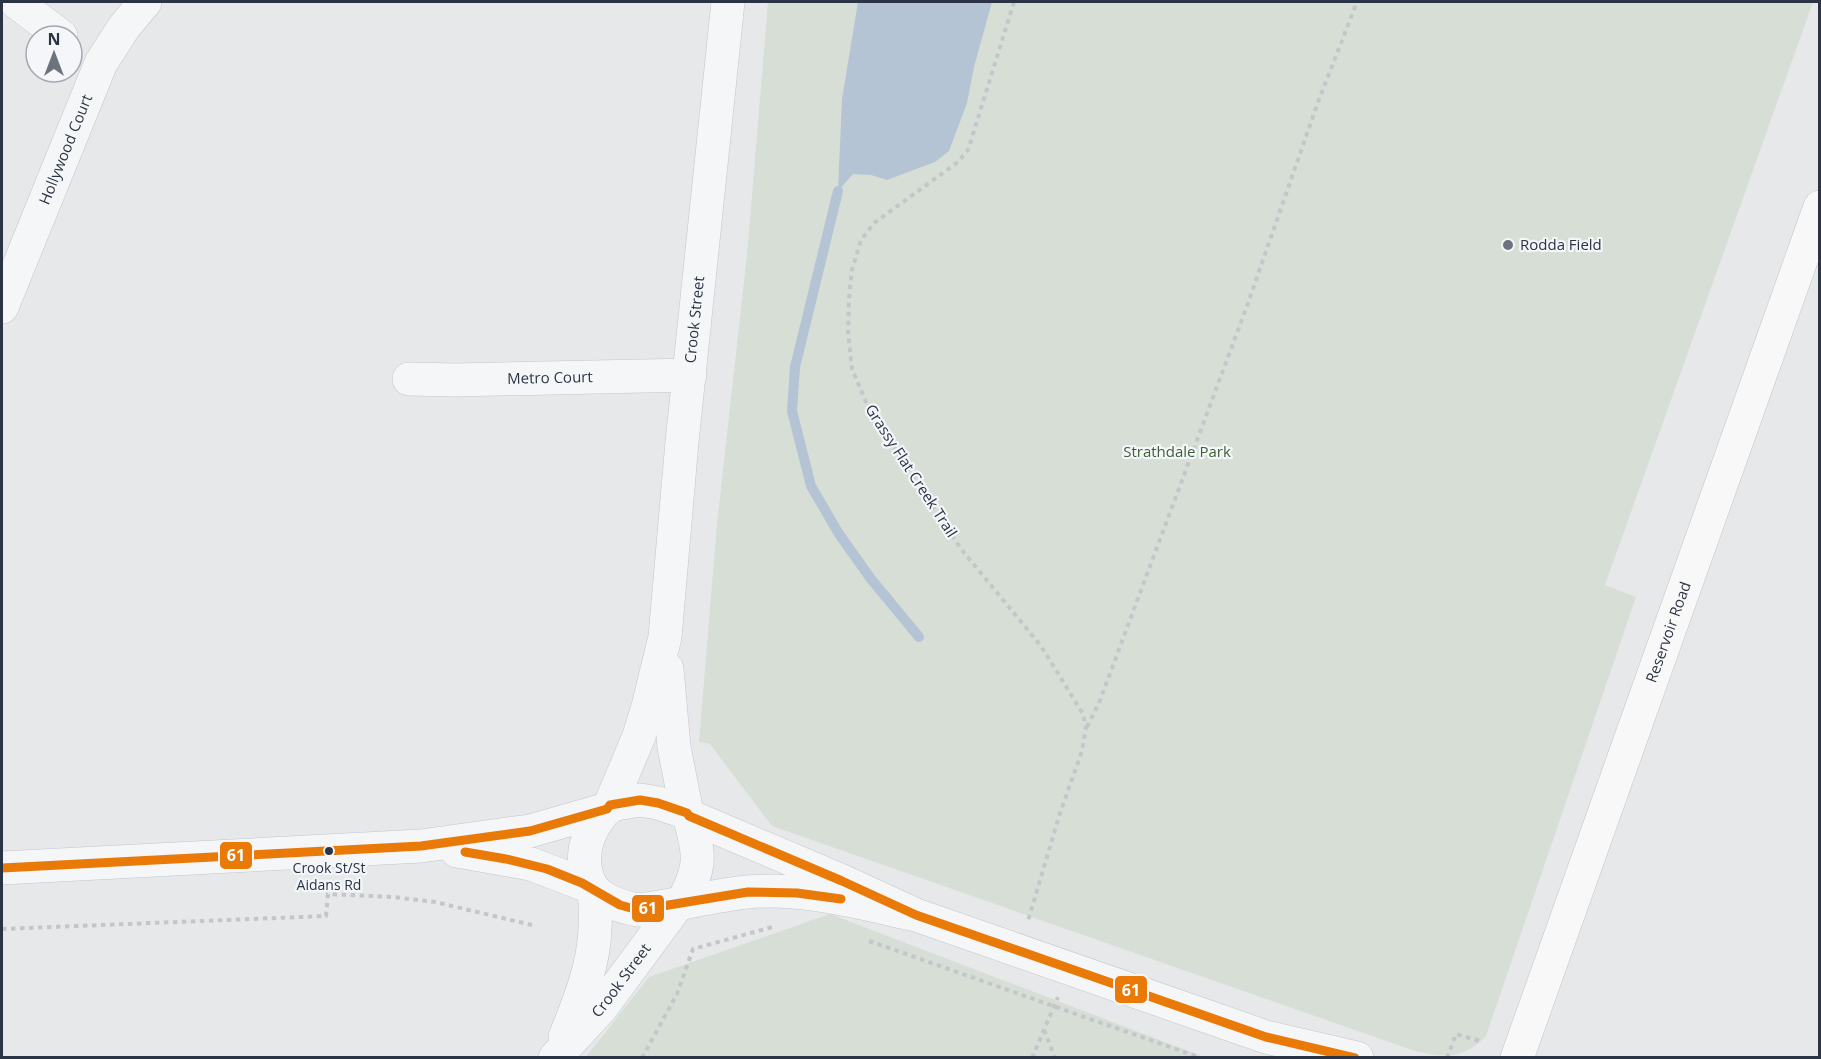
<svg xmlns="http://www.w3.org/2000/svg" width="1821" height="1059" font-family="'Open Sans',sans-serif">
  <rect width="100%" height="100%" fill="#e6e8ea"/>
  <g fill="#d6ded6">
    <path d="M768,2H1813L1605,585L1636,597L1486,1036C1464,1059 1445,1058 1415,1051L772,826L710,744L699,742L717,524L747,255Z"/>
    <path d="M830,914L1204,1057H586L649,977Z"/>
  </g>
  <path fill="#b4c4d5" d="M858,2H992L974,67L967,103L949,151L935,162L887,180L871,175L853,174L838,191L842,99Z"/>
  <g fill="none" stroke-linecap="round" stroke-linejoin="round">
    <path stroke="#b4c4d5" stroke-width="10" d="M838,191L795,367L792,411L811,486L839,534L871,579L919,637"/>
    <defs>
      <g id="minor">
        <path d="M16,2L61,36"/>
        <path id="s1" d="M2,307L101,63L124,27L145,2"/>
        <path id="s2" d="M409,379L455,380L690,375"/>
        <path d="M667,669L674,747L687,813"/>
        <path id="s3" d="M610,805L639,736L648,707L665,637L682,442L728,2"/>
        <path d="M457,851L531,864L591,887"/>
        <path d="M2,868L421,846L530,831L607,809"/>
        <path d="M683,902C702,865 700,855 689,816"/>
        <path d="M916,915C861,903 803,887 747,892C710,896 675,906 638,910C621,907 605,902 593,889C590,885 589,881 587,876C579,850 591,824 610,805L640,800L658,803L687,813L689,816L842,881L916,915L1266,1037L1357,1058"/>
        <path d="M565,1037C579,1002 594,966 595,928C596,915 595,903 594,890"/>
        <path id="s4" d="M555,1058L602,1007L678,904"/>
      </g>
      <g id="major">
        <path id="s5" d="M1517,1058L1820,207"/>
      </g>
    </defs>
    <use href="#minor" stroke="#c4c6c8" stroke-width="34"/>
    <use href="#major" stroke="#c2c5c8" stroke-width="34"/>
    <g stroke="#c5c6ca" stroke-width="4" stroke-dasharray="4.5 4.5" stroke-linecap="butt">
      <path d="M1014,2L968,150L958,162L874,223L861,240L852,270L849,297L848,332L852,369L868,407L961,549L1041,646L1083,714L1086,727L1082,751L1060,813L1028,921"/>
      <path d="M1087,727L1099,703L1247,306L1318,102L1357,2"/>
      <path d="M2,929L326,916L328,894L393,897L435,902L532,925"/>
      <path d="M869,941L1201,1058"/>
      <path d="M1044,1030L1055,1058"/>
      <path d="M642,1058L677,994L693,949L776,926"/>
      <path d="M1032,1058L1058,997"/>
      <path d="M1447,1058L1456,1034L1483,1042"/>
    </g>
    <use href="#minor" stroke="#f5f6f7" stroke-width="33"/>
    <use href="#major" stroke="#f8f8f8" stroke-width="33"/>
    <defs>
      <g id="bus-1">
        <path d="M465,852L506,859L547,869L582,883L620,905L638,910L748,892L797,893L841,899"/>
        <path d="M2,868L421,846L530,831L607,809L610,805L640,800L658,803L687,813L689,816L842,881L916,915L1266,1037L1355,1058"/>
      </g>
    </defs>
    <use href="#bus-1" stroke="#f4f6f9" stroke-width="14"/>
    <use href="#bus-1" stroke="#ea7a07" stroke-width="9"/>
  </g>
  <circle fill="#6c737f" stroke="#f4f6f9" stroke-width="2" cx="1508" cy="245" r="6"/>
  <circle fill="#2b3445" stroke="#f4f6f9" stroke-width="2" cx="329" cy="851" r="5"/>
  <g text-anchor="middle" stroke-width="4.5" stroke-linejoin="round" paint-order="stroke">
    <g font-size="14" fill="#2b3445" stroke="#f4f6f9">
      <text x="329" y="873">Crook St/St<tspan x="329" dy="17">Aidans Rd</tspan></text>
    </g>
    <g font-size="15" fill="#2b3445" stroke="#f4f6f9">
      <text dy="5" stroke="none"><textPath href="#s1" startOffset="170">Hollywood Court</textPath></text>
      <text dy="5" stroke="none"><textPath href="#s3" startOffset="496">Crook Street</textPath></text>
      <text dy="5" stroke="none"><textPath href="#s2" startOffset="141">Metro Court</textPath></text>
      <text transform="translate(911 471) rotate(57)" y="5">Grassy Flat Creek Trail</text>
      <text dy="5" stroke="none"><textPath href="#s5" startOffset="452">Reservoir Road</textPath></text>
      <text dy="5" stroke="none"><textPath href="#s4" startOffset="102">Crook Street</textPath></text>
    </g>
    <g font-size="15" fill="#2b3445" stroke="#f4f6f9" text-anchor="start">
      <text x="1520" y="250">Rodda Field</text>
    </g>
    <g font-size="15" fill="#3f6138" stroke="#f4f6f9">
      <text x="1177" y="457">Strathdale Park</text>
    </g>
  </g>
  <g stroke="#f4f6f9" stroke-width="2">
    <rect x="219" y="841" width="34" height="29" rx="6" fill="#ea7a07"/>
    <rect x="631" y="894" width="34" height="29" rx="6" fill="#ea7a07"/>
    <rect x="1114" y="975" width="34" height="29" rx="6" fill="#ea7a07"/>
  </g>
  <g font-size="16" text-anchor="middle" font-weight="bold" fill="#fff">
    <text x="236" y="861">61</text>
    <text x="648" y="914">61</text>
    <text x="1131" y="996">61</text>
  </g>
  <rect width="1821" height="1059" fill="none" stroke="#2b3445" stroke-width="6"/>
  <g transform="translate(54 54)"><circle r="28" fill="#f4f6f9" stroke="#a4a8b1" stroke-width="1.5"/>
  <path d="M0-4.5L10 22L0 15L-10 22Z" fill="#6c737f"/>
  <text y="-9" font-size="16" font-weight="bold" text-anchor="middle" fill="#2b3445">N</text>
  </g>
</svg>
